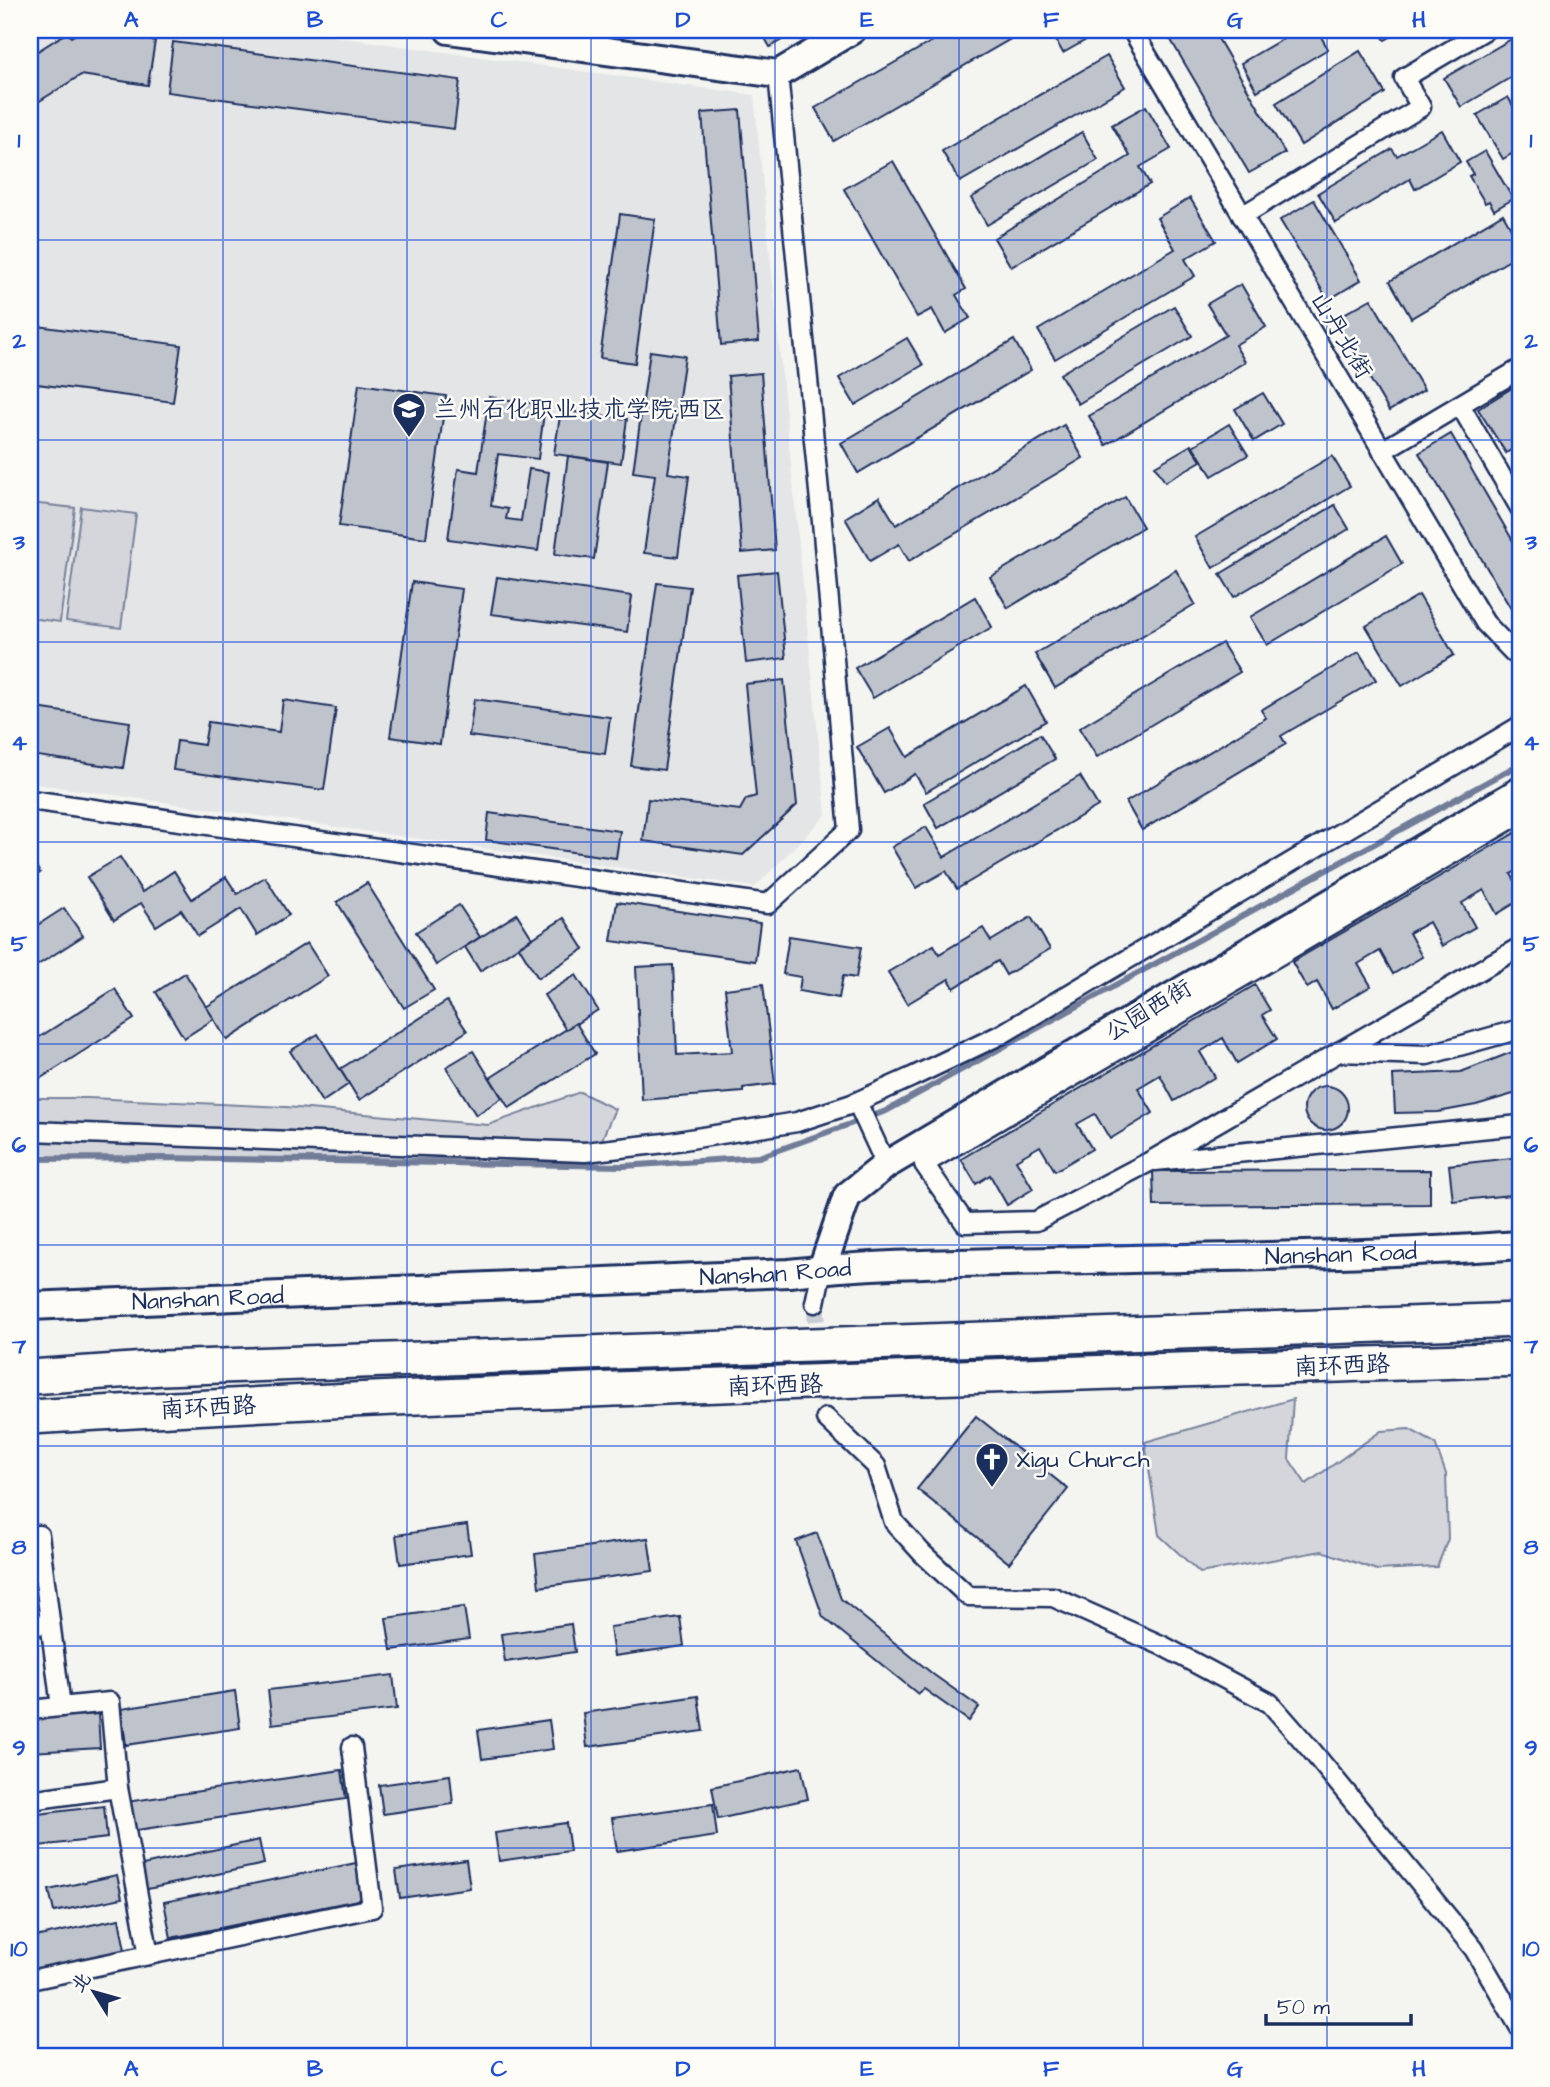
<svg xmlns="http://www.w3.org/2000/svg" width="1550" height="2087" font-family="'Architects Daughter','LXGW WenKai TC',sans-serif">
  <rect width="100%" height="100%" fill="#f4f4f1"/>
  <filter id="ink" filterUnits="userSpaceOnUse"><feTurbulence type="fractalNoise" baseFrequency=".0143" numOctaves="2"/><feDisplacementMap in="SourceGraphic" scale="14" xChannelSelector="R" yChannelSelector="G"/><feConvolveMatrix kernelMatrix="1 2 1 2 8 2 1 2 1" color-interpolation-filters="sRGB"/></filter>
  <g filter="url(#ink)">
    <path fill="#e4e5e6" d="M30,30H287L754,95L826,815L755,887L30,783Z"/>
    <g fill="#d4d6db" stroke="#78829c" stroke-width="2">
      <path d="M30,503L75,508L60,622L30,618Z"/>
      <path d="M81,507L136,514L121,628L66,621Z"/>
      <path d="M580,1092L615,1109L593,1160L30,1156V1098H88L286,1107L488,1125Z"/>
      <path d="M1293,1399L1289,1459L1306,1484L1381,1431L1409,1429L1435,1443L1446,1474L1448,1539L1437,1567L1377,1570L1322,1551L1200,1573L1159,1535L1145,1442Z"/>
    </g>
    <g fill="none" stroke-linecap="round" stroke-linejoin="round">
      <path stroke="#717c98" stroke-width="6" d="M30,1159L163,1158L623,1166L759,1157L886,1111L1520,764"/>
    </g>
    <g fill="#bfc3cc" stroke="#1b2f5e" stroke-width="2">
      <path d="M726,30H799L770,47L762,33H728Z"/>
      <path d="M952,30H1026L834,141L815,108Z"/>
      <path d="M1050,30H1090L1093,36L1063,53Z"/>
      <path d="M1165,30H1213L1285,153L1249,173Z"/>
      <path d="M1298,30H1324L1319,33L1328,49L1257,91L1241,63Z"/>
      <path d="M1378,30H1403L1385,40Z"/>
      <path d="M81,31L155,41L148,85L81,75L30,107V56L68,32L71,37Z"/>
      <path d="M1520,34V72L1461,107L1444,78Z"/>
      <path d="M173,42L460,80L454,129L167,92Z"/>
      <path d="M1360,51L1385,93L1301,145L1276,103Z"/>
      <path d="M1107,56L1125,87L960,182L942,151Z"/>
      <path d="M1508,97L1520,118V149L1503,159L1477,115Z"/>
      <path d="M1146,106L1171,149L1140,167L1150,184L1011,267L994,238L1130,156L1112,125Z"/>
      <path d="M740,110L759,341L721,345L702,113Z"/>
      <path d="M1442,130L1460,162L1415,189L1410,179L1336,223L1318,193L1392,149L1397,156Z"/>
      <path d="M1082,132L1098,160L987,225L971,198Z"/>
      <path d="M1485,151L1513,199L1494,210L1489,201L1485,203L1469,176L1473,174L1466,162Z"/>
      <path d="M893,161L966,289L956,295L970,318L945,333L932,309L917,317L844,189Z"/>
      <path d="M1190,198L1216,241L1185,259L1195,276L1055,359L1038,330L1175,249L1157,218Z"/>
      <path d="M1314,200L1361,280L1328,300L1280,220Z"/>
      <path d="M620,214L655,219L635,363L600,358Z"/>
      <path d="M1503,214L1520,244V254L1411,318L1390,281Z"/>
      <path d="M1241,284L1266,327L1235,345L1245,362L1106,445L1089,416L1226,335L1207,304Z"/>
      <path d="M1371,299L1424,390L1389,411L1335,319Z"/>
      <path d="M1174,306L1192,336L1078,404L1060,374Z"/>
      <path d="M30,325L181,345L173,402L30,383Z"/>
      <path d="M907,338L923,365L855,405L839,378Z"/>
      <path d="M1014,340L1031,370L858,473L841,443Z"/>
      <path d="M650,351L685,356L668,473L689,476L678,557L644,553L655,475L633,472Z"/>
      <path d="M761,373L775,550L742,553L728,376Z"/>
      <path d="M1520,383V444L1506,453L1478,409Z"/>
      <path d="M359,384L446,396L426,538L339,526Z"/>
      <path d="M1263,393L1282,424L1254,441L1235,409Z"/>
      <path d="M489,397L545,405L538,459L498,454L491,506L508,509L506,519L521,521L529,469L549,472L538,551L448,539L458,469L478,472Z"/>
      <path d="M561,410L627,419L621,463L554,454Z"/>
      <path d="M1229,424L1248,455L1212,476L1193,446Z"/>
      <path d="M1064,425L1083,458L909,561L899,544L870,561L845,518L879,497L896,525Z"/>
      <path d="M1451,434L1520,553V624L1419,453Z"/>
      <path d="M1191,445L1201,461L1165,482L1155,466Z"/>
      <path d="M568,456L608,462L594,559L555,554Z"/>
      <path d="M1332,456L1350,486L1213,568L1195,537Z"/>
      <path d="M1125,497L1143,527L1008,608L990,577Z"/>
      <path d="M1335,505L1349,529L1234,597L1220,574Z"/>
      <path d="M1386,536L1402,564L1267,645L1250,617Z"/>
      <path d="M1176,570L1195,604L1055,688L1035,654Z"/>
      <path d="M777,571L786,658L746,663L737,575Z"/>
      <path d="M497,577L632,596L627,632L491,614Z"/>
      <path d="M412,582L462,589L440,744L390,737Z"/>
      <path d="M657,583L690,587L664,770L631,766Z"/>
      <path d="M1419,595L1454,655L1402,686L1366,626Z"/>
      <path d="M975,597L992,627L873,698L855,668Z"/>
      <path d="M1222,643L1240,672L1097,757L1079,728Z"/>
      <path d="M1359,652L1376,680L1281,736L1286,744L1142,830L1126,802L1266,718L1261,710Z"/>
      <path d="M784,680L797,805L743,855L643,841L648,799L740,810L746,799L756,796L745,684Z"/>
      <path d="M1026,686L1046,721L926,792L915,774L884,793L857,747L890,728L907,757Z"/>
      <path d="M474,699L610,717L605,754L469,736Z"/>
      <path d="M283,700L336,708L324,790L173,770L177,741L204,745L208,722L279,732Z"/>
      <path d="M30,707L130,722L123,768L30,755Z"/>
      <path d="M1040,734L1055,759L938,828L924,803Z"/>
      <path d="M1080,776L1098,806L957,889L946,871L916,888L892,847L926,827L944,857Z"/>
      <path d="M489,813L620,831L616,858L486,840Z"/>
      <path d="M1520,830V869L1511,874L1520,890V900L1497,914L1484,890L1462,903L1475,927L1442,946L1429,922L1409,933L1422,957L1393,974L1380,951L1358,964L1371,986L1332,1009L1317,982L1307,988L1292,962Z"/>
      <path d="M30,856L40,873L30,880Z"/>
      <path d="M120,857L142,892L174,871L192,899L226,877L237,894L265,877L289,915L257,935L241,909L198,936L181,910L156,926L141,903L114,920L87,877Z"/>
      <path d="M367,883L434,990L404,1008L337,902Z"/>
      <path d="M617,902L760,923L755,961L611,941Z"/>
      <path d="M459,905L480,937L436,965L416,932Z"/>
      <path d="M64,908L83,936L30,970V930Z"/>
      <path d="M517,914L532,938L480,971L465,947Z"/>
      <path d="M1031,917L1050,949L1006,975L998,961L954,988L949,979L907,1004L888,972L934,945L939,954L983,928L991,941Z"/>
      <path d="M564,918L584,949L538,978L519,947Z"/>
      <path d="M789,936L861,947L856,978L843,976L839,998L799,991L801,977L783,974Z"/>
      <path d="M307,943L328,976L227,1040L206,1007Z"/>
      <path d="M673,965L677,1055L732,1052L725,989L763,984L775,1084L743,1088V1092L642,1100L636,967Z"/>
      <path d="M185,973L214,1019L184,1038L156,992Z"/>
      <path d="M576,975L598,1010L566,1030L544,995Z"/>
      <path d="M1255,985L1270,1010L1262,1015L1277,1039L1237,1063L1223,1038L1200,1052L1215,1077L1174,1101L1160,1075L1138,1088L1153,1113L1110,1139L1095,1114L1077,1124L1092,1149L1055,1171L1040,1146L1016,1160L1033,1189L1007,1205L990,1175L976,1184L961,1159Z"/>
      <path d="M115,989L134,1019L30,1085V1043Z"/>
      <path d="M447,1001L467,1031L359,1100L340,1069Z"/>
      <path d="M576,1023L595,1054L509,1108L490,1078Z"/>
      <path d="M318,1034L349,1084L322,1102L290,1051Z"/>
      <path d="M1520,1049V1092L1476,1105L1438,1112L1395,1113L1393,1075L1461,1072Z"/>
      <path d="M473,1051L502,1098L476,1115L446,1067Z"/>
      <circle cx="1326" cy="1108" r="22"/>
      <path d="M1520,1157V1194L1453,1201L1449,1165Z"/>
      <path d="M1430,1170V1204L1154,1206L1153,1171Z"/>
      <path d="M976,1416L1068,1489L1009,1563L917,1489Z"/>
      <path d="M467,1525L471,1554L400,1564L396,1535Z"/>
      <path d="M817,1533L841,1599L934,1675L979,1707L969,1721L924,1689L918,1694L823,1617L796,1541Z"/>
      <path d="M648,1538L653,1571L539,1587L535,1554Z"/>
      <path d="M464,1607L469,1639L391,1650L386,1618Z"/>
      <path d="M680,1617L684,1646L614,1656L610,1627Z"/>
      <path d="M571,1624L575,1652L505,1662L501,1634Z"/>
      <path d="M393,1675L397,1709L272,1724L268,1690Z"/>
      <path d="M235,1691L240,1728L126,1745L121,1709Z"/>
      <path d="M698,1696L703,1731L587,1747L583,1713Z"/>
      <path d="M98,1714L100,1748L30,1752V1719Z"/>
      <path d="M549,1720L553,1749L482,1759L478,1730Z"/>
      <path d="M801,1767L808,1799L718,1819L712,1787Z"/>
      <path d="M342,1770L346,1799L130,1831L126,1802Z"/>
      <path d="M450,1775L453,1804L383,1814L379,1785Z"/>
      <path d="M713,1804L717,1836L617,1851L612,1818Z"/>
      <path d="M104,1806L107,1838L30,1847V1815Z"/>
      <path d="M566,1823L570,1851L499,1861L495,1833Z"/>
      <path d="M259,1840L264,1864L143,1890L138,1866Z"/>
      <path d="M466,1860L470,1888L400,1898L396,1870Z"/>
      <path d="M356,1863L363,1899L171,1938L164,1902Z"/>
      <path d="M30,1868L37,1899L30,1901Z"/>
      <path d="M117,1875L122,1898L54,1912L49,1890Z"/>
      <path d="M119,1919L125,1950L30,1970V1938Z"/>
    </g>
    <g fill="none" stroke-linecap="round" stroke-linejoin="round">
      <path stroke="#c9cdd4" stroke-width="18" stroke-dasharray="18 9" stroke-linecap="butt" d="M815,1303L826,1418"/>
      <defs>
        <g id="street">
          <path d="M1132,30L1485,623L1514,653L1520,655"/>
          <path d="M1242,216L1421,107L1404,78L1485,30"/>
          <path d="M1460,405L1520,508"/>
          <path d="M1382,451L1520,369"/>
          <path d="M30,800L768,904L849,830L822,522L778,74"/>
          <path d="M1520,814L924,1164L965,1223L1036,1221L1149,1162L1520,947"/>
          <path d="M1338,1052L1427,1055L1520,1029"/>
          <path d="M857,1102L886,1165"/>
          <path d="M30,1131L585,1152L665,1143L797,1122L852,1104L912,1077L1002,1034L1520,726"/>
          <path d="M1155,1161L1520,1125"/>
          <path d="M815,1303L822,1269"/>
          <path d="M826,1418L876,1466L894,1522L922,1553L968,1596L1053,1597L1163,1646L1270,1703L1312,1751L1474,1949L1520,2028"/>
          <path d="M30,1536L39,1535L61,1707"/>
          <path d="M30,1626L50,1623"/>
          <path d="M30,1710L110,1702L118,1788L149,1955"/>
          <path d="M30,1800L118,1788"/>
          <path d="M30,1980L372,1908L352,1747"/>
        </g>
        <g id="secondary">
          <path d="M449,30L778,74L852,30"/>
          <path d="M822,1269L847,1196L886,1165L1520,791"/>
          <path id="s1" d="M30,1306L789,1273C875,1263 962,1263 1049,1261C1206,1257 1363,1256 1520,1245"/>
        </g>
        <g id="highway">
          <path d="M30,1377L162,1368L1520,1320"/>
          <path d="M30,1417C526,1387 1023,1376 1520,1359"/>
        </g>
      </defs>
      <use href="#street" stroke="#1b2f5e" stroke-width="23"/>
      <use href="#secondary" stroke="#1b2f5e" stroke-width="32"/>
      <use href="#highway" stroke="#1b2f5e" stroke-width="38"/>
      <use href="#street" stroke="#fdfcf7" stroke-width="18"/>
      <use href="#secondary" stroke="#fdfcf7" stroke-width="26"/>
      <use href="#highway" stroke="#fdfcf7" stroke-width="33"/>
    </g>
  </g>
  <path fill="none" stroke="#1d4ed8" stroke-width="2" stroke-opacity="0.55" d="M223,30V2057M407,30V2057M591,30V2057M775,30V2057M959,30V2057M1143,30V2057M1327,30V2057M30,240H1520M30,440H1520M30,642H1520M30,842H1520M30,1044H1520M30,1245H1520M30,1446H1520M30,1646H1520M30,1848H1520"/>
  <defs>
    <symbol id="university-pin" viewBox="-11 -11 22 30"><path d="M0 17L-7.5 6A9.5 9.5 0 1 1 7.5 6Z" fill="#1b2f5e" stroke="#fdfcf7"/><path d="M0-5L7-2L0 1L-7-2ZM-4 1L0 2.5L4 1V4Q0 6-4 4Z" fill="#fff"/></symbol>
    <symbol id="church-pin" viewBox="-11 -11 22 30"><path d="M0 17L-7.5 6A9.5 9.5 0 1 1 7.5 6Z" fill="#1b2f5e" stroke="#fdfcf7"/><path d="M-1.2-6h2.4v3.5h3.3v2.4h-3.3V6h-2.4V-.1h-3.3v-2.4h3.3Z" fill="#fff"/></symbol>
  </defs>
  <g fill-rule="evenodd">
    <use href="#university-pin" x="390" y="390" width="38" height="52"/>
    <use href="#church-pin" x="973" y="1440" width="38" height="52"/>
  </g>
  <g text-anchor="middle" stroke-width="5" stroke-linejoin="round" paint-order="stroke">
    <g font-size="24" fill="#1b2f5e" stroke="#fdfcf7">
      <text transform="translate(1342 335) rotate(59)" y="8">山丹北街</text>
      <text transform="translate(1148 1010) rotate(-31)" y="8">公园西街</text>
      <text dy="8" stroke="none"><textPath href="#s1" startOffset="1312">Nanshan Road</textPath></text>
      <text dy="8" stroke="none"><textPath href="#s1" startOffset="746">Nanshan Road</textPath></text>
      <text dy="8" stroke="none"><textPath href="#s1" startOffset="178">Nanshan Road</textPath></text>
      <text transform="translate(1342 1365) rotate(-2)" y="8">南环西路</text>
      <text transform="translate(775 1385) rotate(-2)" y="8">南环西路</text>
      <text transform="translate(208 1407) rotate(-3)" y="8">南环西路</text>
    </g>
    <g font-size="24" fill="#1b2f5e" stroke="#fdfcf7" text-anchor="start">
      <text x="434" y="417">兰州石化职业技术学院·西区</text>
      <text x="1016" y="1467">Xigu Church</text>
    </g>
  </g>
  <rect width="1550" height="2087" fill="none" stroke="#fdfcf7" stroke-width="77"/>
  <g transform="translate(94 1992) rotate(307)" stroke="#fdfcf7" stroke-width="5" paint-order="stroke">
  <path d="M0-5L12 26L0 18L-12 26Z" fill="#1b2f5e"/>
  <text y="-10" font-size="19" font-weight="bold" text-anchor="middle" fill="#1b2f5e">北</text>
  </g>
  <path d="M1266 2014v10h145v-10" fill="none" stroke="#1b2f5e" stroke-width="3.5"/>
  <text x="1277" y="2014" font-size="21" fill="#1b2f5e" stroke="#fdfcf7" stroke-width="5" paint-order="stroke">50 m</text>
  <rect x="38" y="38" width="1474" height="2010" fill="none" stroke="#1d4ed8" stroke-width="2.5"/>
  <g font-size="23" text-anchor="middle" font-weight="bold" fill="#1d4ed8">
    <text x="131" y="27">A</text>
    <text x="315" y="27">B</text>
    <text x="499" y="27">C</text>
    <text x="683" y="27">D</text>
    <text x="867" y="27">E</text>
    <text x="1051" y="27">F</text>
    <text x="1235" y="27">G</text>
    <text x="1419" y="27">H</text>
    <text x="19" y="147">1</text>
    <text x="1531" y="147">1</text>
    <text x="19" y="348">2</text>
    <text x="1531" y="348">2</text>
    <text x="19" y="549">3</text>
    <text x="1531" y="549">3</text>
    <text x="19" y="750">4</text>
    <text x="1531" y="750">4</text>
    <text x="19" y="951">5</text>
    <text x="1531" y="951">5</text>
    <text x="19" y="1152">6</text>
    <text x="1531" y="1152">6</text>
    <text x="19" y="1353">7</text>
    <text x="1531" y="1353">7</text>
    <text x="19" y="1554">8</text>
    <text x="1531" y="1554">8</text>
    <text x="19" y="1755">9</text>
    <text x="1531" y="1755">9</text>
    <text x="19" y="1956">10</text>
    <text x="1531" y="1956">10</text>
    <text x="131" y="2076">A</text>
    <text x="315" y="2076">B</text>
    <text x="499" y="2076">C</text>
    <text x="683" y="2076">D</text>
    <text x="867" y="2076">E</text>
    <text x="1051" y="2076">F</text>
    <text x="1235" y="2076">G</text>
    <text x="1419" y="2076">H</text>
  </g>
</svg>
